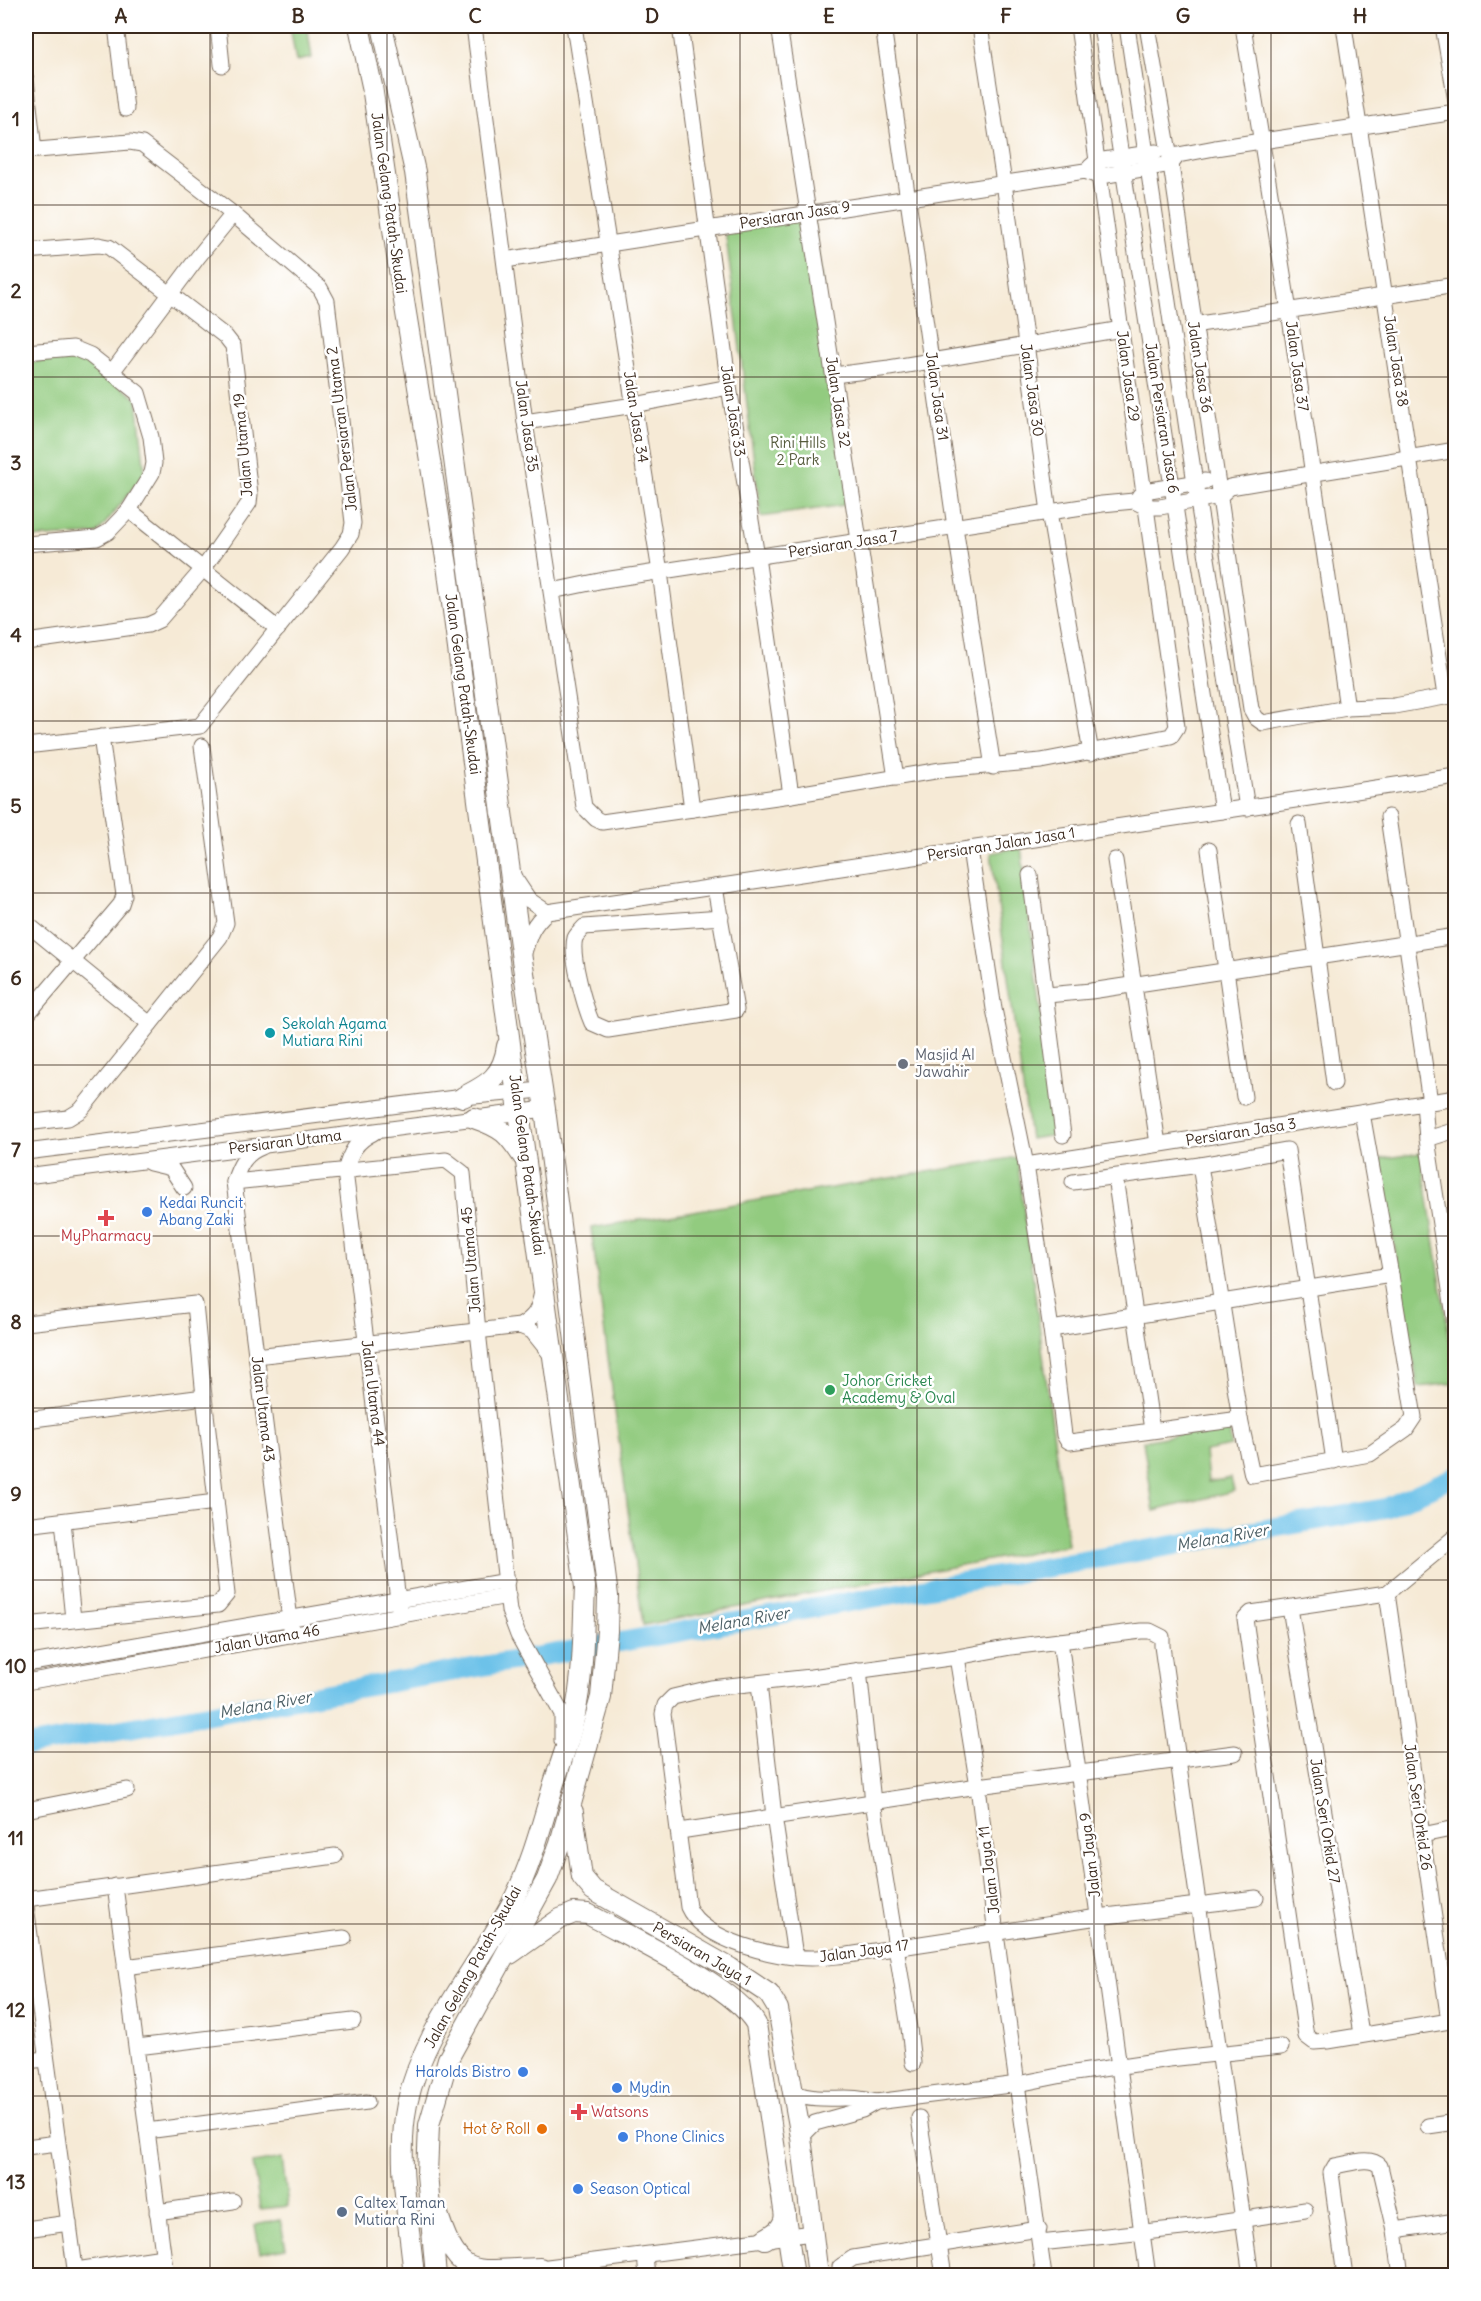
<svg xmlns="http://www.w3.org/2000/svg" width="1481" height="2301" font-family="Delius,sans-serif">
  <rect width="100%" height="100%" fill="#fff"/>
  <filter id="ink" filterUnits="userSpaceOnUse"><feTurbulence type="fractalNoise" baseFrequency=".0167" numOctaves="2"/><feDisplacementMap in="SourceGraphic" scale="12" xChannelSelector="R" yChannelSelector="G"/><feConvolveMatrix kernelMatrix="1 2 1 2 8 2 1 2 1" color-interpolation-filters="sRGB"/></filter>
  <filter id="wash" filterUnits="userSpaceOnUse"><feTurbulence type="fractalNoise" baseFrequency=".008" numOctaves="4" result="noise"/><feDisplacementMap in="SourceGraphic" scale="24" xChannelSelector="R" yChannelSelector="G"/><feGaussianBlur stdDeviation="1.35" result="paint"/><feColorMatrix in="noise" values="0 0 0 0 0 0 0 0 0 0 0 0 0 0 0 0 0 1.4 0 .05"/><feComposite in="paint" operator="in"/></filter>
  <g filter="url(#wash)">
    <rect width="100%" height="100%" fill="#f6ead6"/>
    <g fill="#92cb7f" stroke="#667a4e" stroke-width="1.5">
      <path d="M290,26H307L312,58L296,61Z"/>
      <path d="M813,215L851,504L761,517L725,229Z"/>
      <path d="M78,355L137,399L145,473L97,534L26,538V363Z"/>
      <path d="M1021,847L1056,1135L1030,1139L991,853Z"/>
      <path d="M1421,1153L1456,1383L1418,1387L1380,1159Z"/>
      <path d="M1017,1157L1068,1545L643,1625L591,1228Z"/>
      <path d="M1229,1425L1231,1446L1205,1451L1208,1482L1231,1478L1234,1491L1154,1511L1143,1441Z"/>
      <path d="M282,2158L288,2206L260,2209L253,2163Z"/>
      <path d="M280,2220L286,2248L260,2253L255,2225Z"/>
    </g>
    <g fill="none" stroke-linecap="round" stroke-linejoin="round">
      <path stroke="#6dc2e9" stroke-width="20" d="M26,1746L1386,1508L1456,1476"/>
    </g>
  </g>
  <g filter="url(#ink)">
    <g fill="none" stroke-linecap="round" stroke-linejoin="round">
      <defs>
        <g id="minor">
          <path d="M116,26L126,109"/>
          <path d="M218,26L222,65"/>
          <path d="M474,26L525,422L584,807L596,819L602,822L791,795L941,770L1041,761L1171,736L1177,727L1078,26"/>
          <path d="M574,26L660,572L692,809"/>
          <path d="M680,26L729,387L757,557L791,795"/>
          <path d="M779,26L896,778"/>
          <path d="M883,26L955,527L993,767"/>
          <path d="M980,26L1004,183L1049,512L1091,753"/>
          <path d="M1101,26L1222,811"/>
          <path d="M1127,26L1195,483L1247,808"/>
          <path d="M1147,26L1170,158L1251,709L1256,718L1263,723L1347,708L1394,706L1456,695"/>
          <path d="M1243,26L1289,311L1347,708"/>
          <path d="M1344,26L1445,696"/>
          <path d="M1443,26L1456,101"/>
          <path d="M26,79L34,150"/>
          <path d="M26,151L130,142L142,144L233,214L320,288L327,301L353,523L351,534L342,548L200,726L26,746"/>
          <path d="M1090,167L1097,161L1156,152"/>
          <path d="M26,251L99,245L109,247L226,337L233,346L250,494L249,503L203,569L159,620L148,625L26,642"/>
          <path d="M505,260L1085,171L1098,176L1107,175L1171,164L1178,155L1215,148L1456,112"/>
          <path d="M1193,325L1456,285"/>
          <path d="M26,352L73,348L90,355L138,393L151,437L154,463L152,473L129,510L108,532L97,538L26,544"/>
          <path d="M112,372L198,257L233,214"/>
          <path d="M834,375L889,368L1122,329"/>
          <path d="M525,422L634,405L729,387"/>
          <path d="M1139,496L1144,491L1205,481"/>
          <path d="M129,510L278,629"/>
          <path d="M552,591L604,580L1102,504L1134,501L1146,507H1160L1220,496L1230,487L1456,450"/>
          <path d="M1388,817L1430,1102"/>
          <path d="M1299,824L1334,1083"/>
          <path d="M970,849L994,1009L1026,1165L1051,1329L1064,1435L1067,1440L1070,1442L1240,1419"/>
          <path d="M1209,850L1244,1097"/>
          <path d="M1115,860L1158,1144"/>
          <path d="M1030,875L1063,1135"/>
          <path d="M513,876L529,900L547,912"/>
          <path d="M715,887L736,1010L608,1030L592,1023C585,1007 570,955 575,938C577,934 581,931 584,927L721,917"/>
          <path d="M547,912L1456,776"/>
          <path d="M26,923L150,1024"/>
          <path d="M523,956C529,936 531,926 547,912"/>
          <path d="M1047,995L1091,991L1456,936"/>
          <path d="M26,1016L121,904L124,895L101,737"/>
          <path d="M1424,1103L1427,1139L1456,1329"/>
          <path d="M26,1123L68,1118L81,1110L220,937L226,923L202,746"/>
          <path d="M373,1133C356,1141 350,1153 345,1171L400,1616"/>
          <path d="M1427,1139L1456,1130"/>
          <path d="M262,1147C245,1153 239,1166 234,1182L292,1635"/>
          <path d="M26,1152L463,1097L542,1090"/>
          <path d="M150,1163L171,1168L184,1188"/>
          <path d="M1026,1165L1456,1098"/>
          <path d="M1200,1165L1240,1419L1252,1475L1370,1454L1406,1429L1414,1417L1391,1275L1362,1113"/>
          <path d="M26,1176L545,1109"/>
          <path d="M1115,1177L1152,1430"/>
          <path d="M234,1182L446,1160L463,1173L478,1331L509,1611L518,1635L562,1714V1741"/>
          <path d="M1073,1182L1200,1165L1287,1150L1334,1461"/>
          <path d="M26,1323L195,1304L204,1397L227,1594L218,1605L26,1625"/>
          <path d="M520,1326L532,1331L552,1356"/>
          <path d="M1051,1329L1391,1275"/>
          <path d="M256,1356L520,1326C536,1316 538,1311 542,1292"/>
          <path d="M26,1420L204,1397"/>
          <path d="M63,1521L73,1619"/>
          <path d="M26,1525L216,1502"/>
          <path d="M1456,1536L1387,1593L1251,1613L1245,1619L1306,2036L1314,2042L1328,2041L1456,2020"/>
          <path d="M1387,1593L1449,2021"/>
          <path d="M1290,1608L1361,2034"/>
          <path d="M1060,1641L1148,2276"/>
          <path d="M957,1657L978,1786L996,1934L1044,2276"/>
          <path d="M26,1664L507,1581"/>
          <path d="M859,1670L873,1802L909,2028L913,2063"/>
          <path d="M26,1682L508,1596"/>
          <path d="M759,1684L774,1816L795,1956"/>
          <path d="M26,1810L127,1790"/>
          <path d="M680,1831L978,1786L1235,1753"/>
          <path d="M1422,1835L1456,1828"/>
          <path d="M115,1886L166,2276"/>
          <path d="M26,1899L335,1856"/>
          <path d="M26,1906L76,2276"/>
          <path d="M125,1967L344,1938"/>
          <path d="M137,2047L353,2021"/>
          <path d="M26,2061L46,2059"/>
          <path d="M794,2093C823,2104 847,2093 876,2102"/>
          <path d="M919,2118L944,2276"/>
          <path d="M1428,2126L1456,2122"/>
          <path d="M147,2131L367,2102"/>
          <path d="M801,2137L815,2123L862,2110L876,2102L1018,2084L1068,2074L1169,2059L1281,2047"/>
          <path d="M26,2147L57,2143"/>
          <path d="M157,2212L233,2201"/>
          <path d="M26,2229L69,2223"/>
          <path d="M1395,2230L1456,2221"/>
          <path d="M1040,2243L1192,2227L1305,2210"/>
          <path d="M645,2255L647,2276"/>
          <path d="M76,2270L163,2257"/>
          <path d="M531,2272L540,2268L812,2233"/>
          <path d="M841,2276L840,2267L853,2258L1039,2229"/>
          <path d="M1251,2276C1222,2066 1190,1856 1162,1646V1637L1150,1631H1141L1011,1647L957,1657L811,1677L711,1688L673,1697L665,1705L663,1714L688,1907C703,1941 777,1958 811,1958C823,1958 836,1956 848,1955L1098,1917L1256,1898"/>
          <path d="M1345,2276L1331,2173L1335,2166C1349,2164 1370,2155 1380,2166L1395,2230L1401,2276"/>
        </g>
        <g id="major">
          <path d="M359,26L372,86L399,270L447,565L519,1112L585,1587C583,1629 584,1673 575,1714C571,1737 561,1761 554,1783C542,1824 531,1866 512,1903C477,1968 423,2030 407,2104C396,2159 409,2220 414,2276"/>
          <path d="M382,26L415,172L522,960L545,1109L608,1596L607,1631L601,1697L560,1843L547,1879L448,2059L429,2125L427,2174L436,2276"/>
          <path d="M463,1097C489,1084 503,1076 507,1046"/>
          <path d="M474,1118C503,1128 507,1133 524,1158"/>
          <path d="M573,1812L582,1877L593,1890L730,1968L769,1994L778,2009L801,2137L818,2276"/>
          <path d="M510,1954L560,1919L574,1913L588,1914C629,1937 735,1986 756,2024L794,2276"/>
          <path d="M437,2211C459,2285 476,2269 540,2268"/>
          <path d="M765,2239C777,2232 785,2227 785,2212"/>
        </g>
      </defs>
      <use href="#minor" stroke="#7c6d5e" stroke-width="17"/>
      <use href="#major" stroke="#7c6d5e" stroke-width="22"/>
      <use href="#minor" stroke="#fff" stroke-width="15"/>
      <use href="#major" stroke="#fff" stroke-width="20"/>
    </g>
  </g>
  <path fill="none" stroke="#3b2a1e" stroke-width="1.5" stroke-opacity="0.55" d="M210,26V2276M387,26V2276M564,26V2276M740,26V2276M917,26V2276M1094,26V2276M1271,26V2276M26,205H1456M26,377H1456M26,549H1456M26,721H1456M26,893H1456M26,1065H1456M26,1236H1456M26,1408H1456M26,1580H1456M26,1752H1456M26,1924H1456M26,2096H1456"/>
  <circle fill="#0f9aa8" stroke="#fff" stroke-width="2" cx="270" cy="1033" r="6"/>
  <circle fill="#6b7280" stroke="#fff" stroke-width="2" cx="903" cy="1064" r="6"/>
  <g fill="#3f7fe0" stroke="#fff" stroke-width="2">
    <circle cx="147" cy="1212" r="6"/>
    <circle cx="523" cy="2072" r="6"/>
    <circle cx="617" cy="2088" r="6"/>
    <circle cx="623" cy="2137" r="6"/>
    <circle cx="578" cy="2189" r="6"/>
  </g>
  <g fill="#e0444e" stroke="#fff" stroke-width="2">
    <path d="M103 1209h6v6h6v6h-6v6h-6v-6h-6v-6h6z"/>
    <path d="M576 2103h6v6h6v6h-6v6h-6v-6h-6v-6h6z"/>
  </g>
  <circle fill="#2e9e5b" stroke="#fff" stroke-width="2" cx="830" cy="1390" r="6"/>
  <circle fill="#e8710a" stroke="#fff" stroke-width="2" cx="542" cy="2129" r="6"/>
  <circle fill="#5c6f8a" stroke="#fff" stroke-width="2" cx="342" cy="2212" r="6"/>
  <g text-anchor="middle" stroke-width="5" stroke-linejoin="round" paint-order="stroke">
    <g font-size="15" fill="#3b2a1e" stroke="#fff">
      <text transform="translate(389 203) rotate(82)" y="5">Jalan Gelang Patah-Skudai</text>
      <text transform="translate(795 215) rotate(-9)" y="5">Persiaran Jasa 9</text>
      <text transform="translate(1396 361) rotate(81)" y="5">Jalan Jasa 38</text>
      <text transform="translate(1297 366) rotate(82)" y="5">Jalan Jasa 37</text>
      <text transform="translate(1200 367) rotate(81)" y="5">Jalan Jasa 36</text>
      <text transform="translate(1128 376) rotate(82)" y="5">Jalan Jasa 29</text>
      <text transform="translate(1032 390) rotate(82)" y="5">Jalan Jasa 30</text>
      <text transform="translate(937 396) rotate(82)" y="5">Jalan Jasa 31</text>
      <text transform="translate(838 402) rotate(81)" y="5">Jalan Jasa 32</text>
      <text transform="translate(733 411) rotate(81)" y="5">Jalan Jasa 33</text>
      <text transform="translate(636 417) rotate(81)" y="5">Jalan Jasa 34</text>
      <text transform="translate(1162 418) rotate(81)" y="5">Jalan Persiaran Jasa 6</text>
      <text transform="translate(527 426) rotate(82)" y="5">Jalan Jasa 35</text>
      <text transform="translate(342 429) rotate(-97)" y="5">Jalan Persiaran Utama 2</text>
      <text transform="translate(243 445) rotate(-95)" y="5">Jalan Utama 19</text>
      <text transform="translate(843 544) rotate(-9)" y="5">Persiaran Jasa 7</text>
      <text transform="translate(463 684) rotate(82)" y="5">Jalan Gelang Patah-Skudai</text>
      <text transform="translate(1001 844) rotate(-9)" y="5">Persiaran Jalan Jasa 1</text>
      <text transform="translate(1241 1132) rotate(-9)" y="5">Persiaran Jasa 3</text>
      <text transform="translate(285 1142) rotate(-7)" y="5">Persiaran Utama</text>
      <text transform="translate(527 1165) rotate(82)" y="5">Jalan Gelang Patah-Skudai</text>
      <text transform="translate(471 1260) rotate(-95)" y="5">Jalan Utama 45</text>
      <text transform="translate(373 1393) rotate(83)" y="5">Jalan Utama 44</text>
      <text transform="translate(263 1409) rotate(83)" y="5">Jalan Utama 43</text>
      <text transform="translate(267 1639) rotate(-10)" y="5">Jalan Utama 46</text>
      <text transform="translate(1418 1807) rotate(82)" y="5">Jalan Seri Orkid 26</text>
      <text transform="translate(1325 1821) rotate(81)" y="5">Jalan Seri Orkid 27</text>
      <text transform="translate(1090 1855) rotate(-97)" y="5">Jalan Jaya 9</text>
      <text transform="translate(989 1870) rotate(-97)" y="5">Jalan Jaya 11</text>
      <text transform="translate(864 1951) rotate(-8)" y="5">Jalan Jaya 17</text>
      <text transform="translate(702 1954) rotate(30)" y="5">Persiaran Jaya 1</text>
      <text transform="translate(473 1967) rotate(-61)" y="5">Jalan Gelang Patah-Skudai</text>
    </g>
    <g font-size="15" fill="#555a3b" stroke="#fff">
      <text x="798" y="448">Rini Hills<tspan x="798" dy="17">2 Park</tspan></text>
    </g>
    <g font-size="15" fill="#0d838f" stroke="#fff" text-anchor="start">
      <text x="282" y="1029">Sekolah Agama<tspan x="282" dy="17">Mutiara Rini</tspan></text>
    </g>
    <g font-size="15" fill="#5b616d" stroke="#fff" text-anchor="start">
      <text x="915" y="1060">Masjid Al<tspan x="915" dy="17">Jawahir</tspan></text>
    </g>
    <g font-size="15" fill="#366cbe" stroke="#fff" text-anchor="start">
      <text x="159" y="1208">Kedai Runcit<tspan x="159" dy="17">Abang Zaki</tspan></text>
      <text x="511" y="2077" text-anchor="end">Harolds Bistro</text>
      <text x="629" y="2093">Mydin</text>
      <text x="635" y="2142">Phone Clinics</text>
      <text x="590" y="2194">Season Optical</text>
    </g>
    <g font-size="15" fill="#be3a42" stroke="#fff">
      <text x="106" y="1241">MyPharmacy</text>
      <text x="591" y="2117" text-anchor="start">Watsons</text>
    </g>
    <g font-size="15" fill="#27864d" stroke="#fff" text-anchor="start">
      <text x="842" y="1386">Johor Cricket<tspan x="842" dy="17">Academy &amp; Oval</tspan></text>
    </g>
    <g font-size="15" fill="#c56008" stroke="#fff" text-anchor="end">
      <text x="530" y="2134">Hot &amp; Roll</text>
    </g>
    <g font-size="15" fill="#4e5e75" stroke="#fff" text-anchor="start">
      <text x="354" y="2208">Caltex Taman<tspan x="354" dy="17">Mutiara Rini</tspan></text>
    </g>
    <g font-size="16" font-style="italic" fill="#4c5f65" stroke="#fff">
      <text transform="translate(1222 1537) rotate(-10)" y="6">Melana River</text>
      <text transform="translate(743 1620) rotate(-10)" y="6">Melana River</text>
      <text transform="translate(265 1704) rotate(-10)" y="6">Melana River</text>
    </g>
  </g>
  <rect width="1481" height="2301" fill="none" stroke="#fff" stroke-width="66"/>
  <rect x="33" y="33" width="1415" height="2235" fill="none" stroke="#3b2a1e" stroke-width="2"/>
  <g font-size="20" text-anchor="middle" font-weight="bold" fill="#3b2a1e">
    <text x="121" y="23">A</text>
    <text x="298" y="23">B</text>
    <text x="475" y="23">C</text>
    <text x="652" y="23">D</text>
    <text x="829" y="23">E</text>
    <text x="1006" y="23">F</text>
    <text x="1183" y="23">G</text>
    <text x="1360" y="23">H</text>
    <text x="16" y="126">1</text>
    <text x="16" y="298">2</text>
    <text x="16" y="470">3</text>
    <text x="16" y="642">4</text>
    <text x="16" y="813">5</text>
    <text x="16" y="985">6</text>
    <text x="16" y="1157">7</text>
    <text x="16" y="1329">8</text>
    <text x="16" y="1501">9</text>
    <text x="16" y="1673">10</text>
    <text x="16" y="1845">11</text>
    <text x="16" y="2017">12</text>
    <text x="16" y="2189">13</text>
  </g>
</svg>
